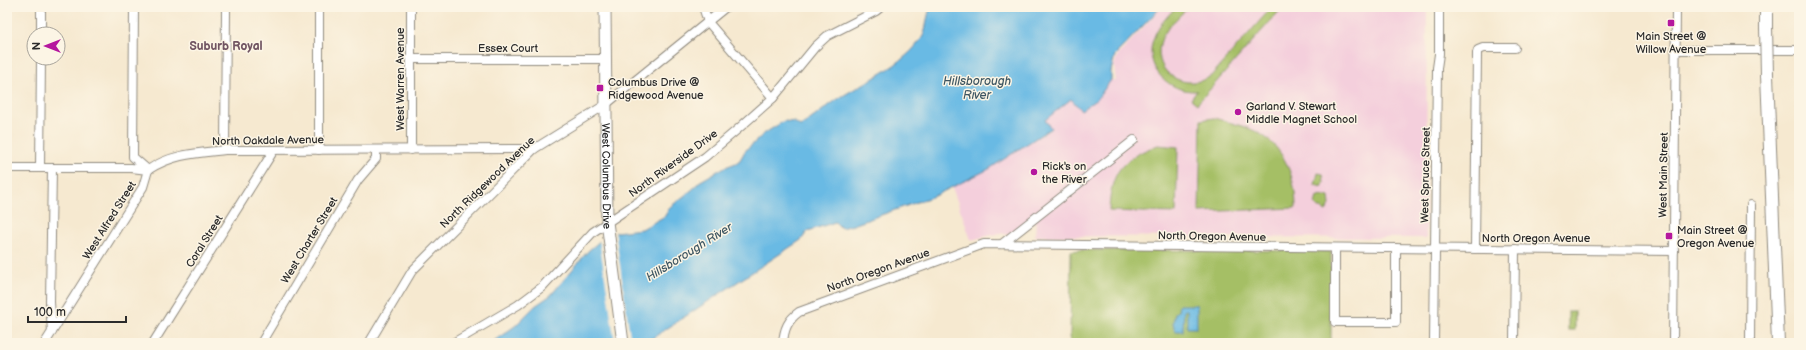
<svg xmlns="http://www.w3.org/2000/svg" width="1806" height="350" font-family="'Balsamiq Sans',sans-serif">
  <rect width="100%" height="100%" fill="#fcf5e5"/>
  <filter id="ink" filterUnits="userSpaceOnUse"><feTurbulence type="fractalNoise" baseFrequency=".025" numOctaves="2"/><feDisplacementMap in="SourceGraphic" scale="8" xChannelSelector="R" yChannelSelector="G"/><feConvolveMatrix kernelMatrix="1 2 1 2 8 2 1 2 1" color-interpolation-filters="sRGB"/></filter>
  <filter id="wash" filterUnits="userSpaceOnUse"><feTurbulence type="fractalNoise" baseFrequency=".012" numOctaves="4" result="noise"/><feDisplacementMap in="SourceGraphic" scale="16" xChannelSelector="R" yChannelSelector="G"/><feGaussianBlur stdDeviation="0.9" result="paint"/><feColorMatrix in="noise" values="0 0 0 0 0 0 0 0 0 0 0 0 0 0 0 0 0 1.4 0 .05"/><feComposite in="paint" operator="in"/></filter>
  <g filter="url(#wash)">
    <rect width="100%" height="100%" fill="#f6e9d0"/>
    <path fill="#f4cfdc" d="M1162,7H1427L1426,238L1035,236L1036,221L1008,235L1000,233L971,240L952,187L989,169L1051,129L1044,120L1071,99H1097L1111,80L1116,81L1114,66L1117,56Z"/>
    <g fill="#a5bf65" stroke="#687548">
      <path d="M1176,7H1188C1178,18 1163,30 1160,44C1153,75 1187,92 1211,76L1272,7H1283L1197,104L1191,99L1197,91C1168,93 1142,66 1154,37C1158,25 1168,16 1176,7Z"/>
      <path d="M1214,118C1227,122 1242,125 1255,131C1284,145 1296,178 1296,208L1199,212L1201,120Z"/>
      <path d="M1158,145L1178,147L1176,213L1109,211C1111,171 1121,159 1158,145Z"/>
      <path d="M1318,173L1323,174L1324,183L1322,187L1315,185Z"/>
      <path d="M1324,196L1329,197L1330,205L1326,211L1321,208H1318L1315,204L1317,197Z"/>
      <path d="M1081,250L1331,251V343H1070L1071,251Z"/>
      <rect x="1568" y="311" width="7" height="19"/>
    </g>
    <g fill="#69bae4" stroke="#4a7288">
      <path d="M931,7H1161L1115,55L1111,71V80L1097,99L1081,110L1071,99L1045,120L1051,128L989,169L934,196L853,225L841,228L835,222L808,231L801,240L645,343H491L515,326L535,306L551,295L588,251L601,240L616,232L642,229L665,216L670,207L693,189L699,182L723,168L736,163L740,160L745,151L765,133L784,121L794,122L800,126C813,119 823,109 835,101C863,82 905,66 923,36C927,29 926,16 931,7Z"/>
      <path d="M1179,305H1197V328H1187V310H1184L1183,331H1175L1173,323L1175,313L1178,311Z"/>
    </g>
    <path fill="#f6e9d0" d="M615,230L631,343H615L599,239Z"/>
  </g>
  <g filter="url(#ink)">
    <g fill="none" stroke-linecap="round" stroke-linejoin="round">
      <defs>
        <g id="minor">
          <path d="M319,7V150"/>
          <path d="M411,7V150"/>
          <path d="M703,7L708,22L773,98"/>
          <path d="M41,34V7"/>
          <path d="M1675,50H1799"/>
          <path d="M411,59H604"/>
          <path d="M225,150L226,7"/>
          <path d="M7,168H131L148,170C171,154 197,153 225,150L534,149"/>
          <path d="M40,168L41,58"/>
          <path d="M52,168L50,302L52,332"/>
          <path d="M1002,244L1134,140"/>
          <path d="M1335,248V322H1396V248"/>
          <path d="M1475,249L1477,53L1478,50L1483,48H1515"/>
          <path d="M45,343L143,187L148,170L133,157L134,7"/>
          <path d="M153,343L274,150"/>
          <path d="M261,343L358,180L376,159V150"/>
          <path d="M369,343L412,271L534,149L605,105L726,7"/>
          <path d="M453,343L518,305L542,287L593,232L705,157L738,129L773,98L815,47L827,36L876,11L881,7"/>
          <path d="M783,343C784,329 788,320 799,312L984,244L1674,251"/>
          <path d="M1434,343L1437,68L1439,54V7"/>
          <path d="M1514,343L1515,249"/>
          <path d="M1673,343L1676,7"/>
          <path d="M1750,343L1751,205"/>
        </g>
        <g id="major">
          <path id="s1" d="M605,7L607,222L623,343"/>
        </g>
        <g id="highway">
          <path d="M1766,7V27"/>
          <path d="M1767,75L1778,343"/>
        </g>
      </defs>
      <use href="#minor" stroke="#908a7e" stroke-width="10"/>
      <use href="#major" stroke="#908a7e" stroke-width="13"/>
      <use href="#highway" stroke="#908a7e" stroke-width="14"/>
      <use href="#minor" stroke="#fff" stroke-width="8"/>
      <use href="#major" stroke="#fff" stroke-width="11"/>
      <use href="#highway" stroke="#fff" stroke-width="12"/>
      <defs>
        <path id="highway-bridge" d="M1766,27L1767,75"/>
      </defs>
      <use href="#highway-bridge" stroke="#908a7e" stroke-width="14" stroke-linecap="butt"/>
      <use href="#highway-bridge" stroke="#fff" stroke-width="12"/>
    </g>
  </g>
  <g fill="#b5179e" stroke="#fcf5e5" stroke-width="1.5">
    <rect x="1667" y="19" width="8" height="8" rx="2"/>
    <rect x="596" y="84" width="8" height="8" rx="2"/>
    <circle cx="1238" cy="112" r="4"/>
    <circle cx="1034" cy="172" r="4"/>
    <rect x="1665" y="232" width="8" height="8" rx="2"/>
  </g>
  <g text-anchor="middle" stroke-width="3" stroke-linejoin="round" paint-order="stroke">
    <g font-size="11" fill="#2b2b2b" stroke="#fcf5e5" text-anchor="start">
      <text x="1671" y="40" text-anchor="middle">Main Street @<tspan x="1671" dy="13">Willow Avenue</tspan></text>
      <text x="608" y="86">Columbus Drive @<tspan x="608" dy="13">Ridgewood Avenue</tspan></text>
      <text x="1246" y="110">Garland V. Stewart<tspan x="1246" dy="13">Middle Magnet School</tspan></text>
      <text x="1042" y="170">Rick's on<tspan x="1042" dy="13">the River</tspan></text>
      <text x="1677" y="234">Main Street @<tspan x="1677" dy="13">Oregon Avenue</tspan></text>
    </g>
    <g font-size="11" fill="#2b2b2b" stroke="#fcf5e5">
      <text x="508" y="52">Essex Court</text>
      <text transform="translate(400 79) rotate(-90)" y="4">West Warren Avenue</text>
      <text transform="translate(268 140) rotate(-1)" y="4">North Oakdale Avenue</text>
      <text transform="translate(673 163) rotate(-36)" y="4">North Riverside Drive</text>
      <text transform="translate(1425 175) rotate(-89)" y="4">West Spruce Street</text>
      <text transform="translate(1663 175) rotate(-89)" y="4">West Main Street</text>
      <text dy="4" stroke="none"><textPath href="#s1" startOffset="169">West Columbus Drive</textPath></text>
      <text transform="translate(487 182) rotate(-44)" y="4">North Ridgewood Avenue</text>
      <text transform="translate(109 220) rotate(-58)" y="4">West Alfred Street</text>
      <text transform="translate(1212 236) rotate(1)" y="4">North Oregon Avenue</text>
      <text x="1536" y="242">North Oregon Avenue</text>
      <text transform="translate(309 240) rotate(-59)" y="4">West Charter Street</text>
      <text transform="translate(204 241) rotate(-58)" y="4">Coral Street</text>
      <text transform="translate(878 270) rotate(-20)" y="4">North Oregon Avenue</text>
    </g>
    <g font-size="12" font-weight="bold" fill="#715563" stroke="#fcf5e5">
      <text x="226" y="50">Suburb Royal</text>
    </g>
    <g font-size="12" font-style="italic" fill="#3e5662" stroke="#fcf5e5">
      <text x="977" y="85">Hillsborough<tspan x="977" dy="14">River</tspan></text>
      <text transform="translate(689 252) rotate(-32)" y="4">Hillsborough River</text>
    </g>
  </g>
  <rect width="1806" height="350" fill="none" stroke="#fcf5e5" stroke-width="24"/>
  <g transform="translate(46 46) rotate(270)"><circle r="19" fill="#fcf5e5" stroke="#a8a49b"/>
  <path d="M0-3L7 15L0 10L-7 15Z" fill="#b5179e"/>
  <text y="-6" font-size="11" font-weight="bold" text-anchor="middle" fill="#2b2b2b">N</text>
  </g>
  <path d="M28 316v6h98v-6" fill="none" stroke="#2b2b2b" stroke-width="2"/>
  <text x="34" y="316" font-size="12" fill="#2b2b2b" stroke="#fcf5e5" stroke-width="3" paint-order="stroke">100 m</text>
</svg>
